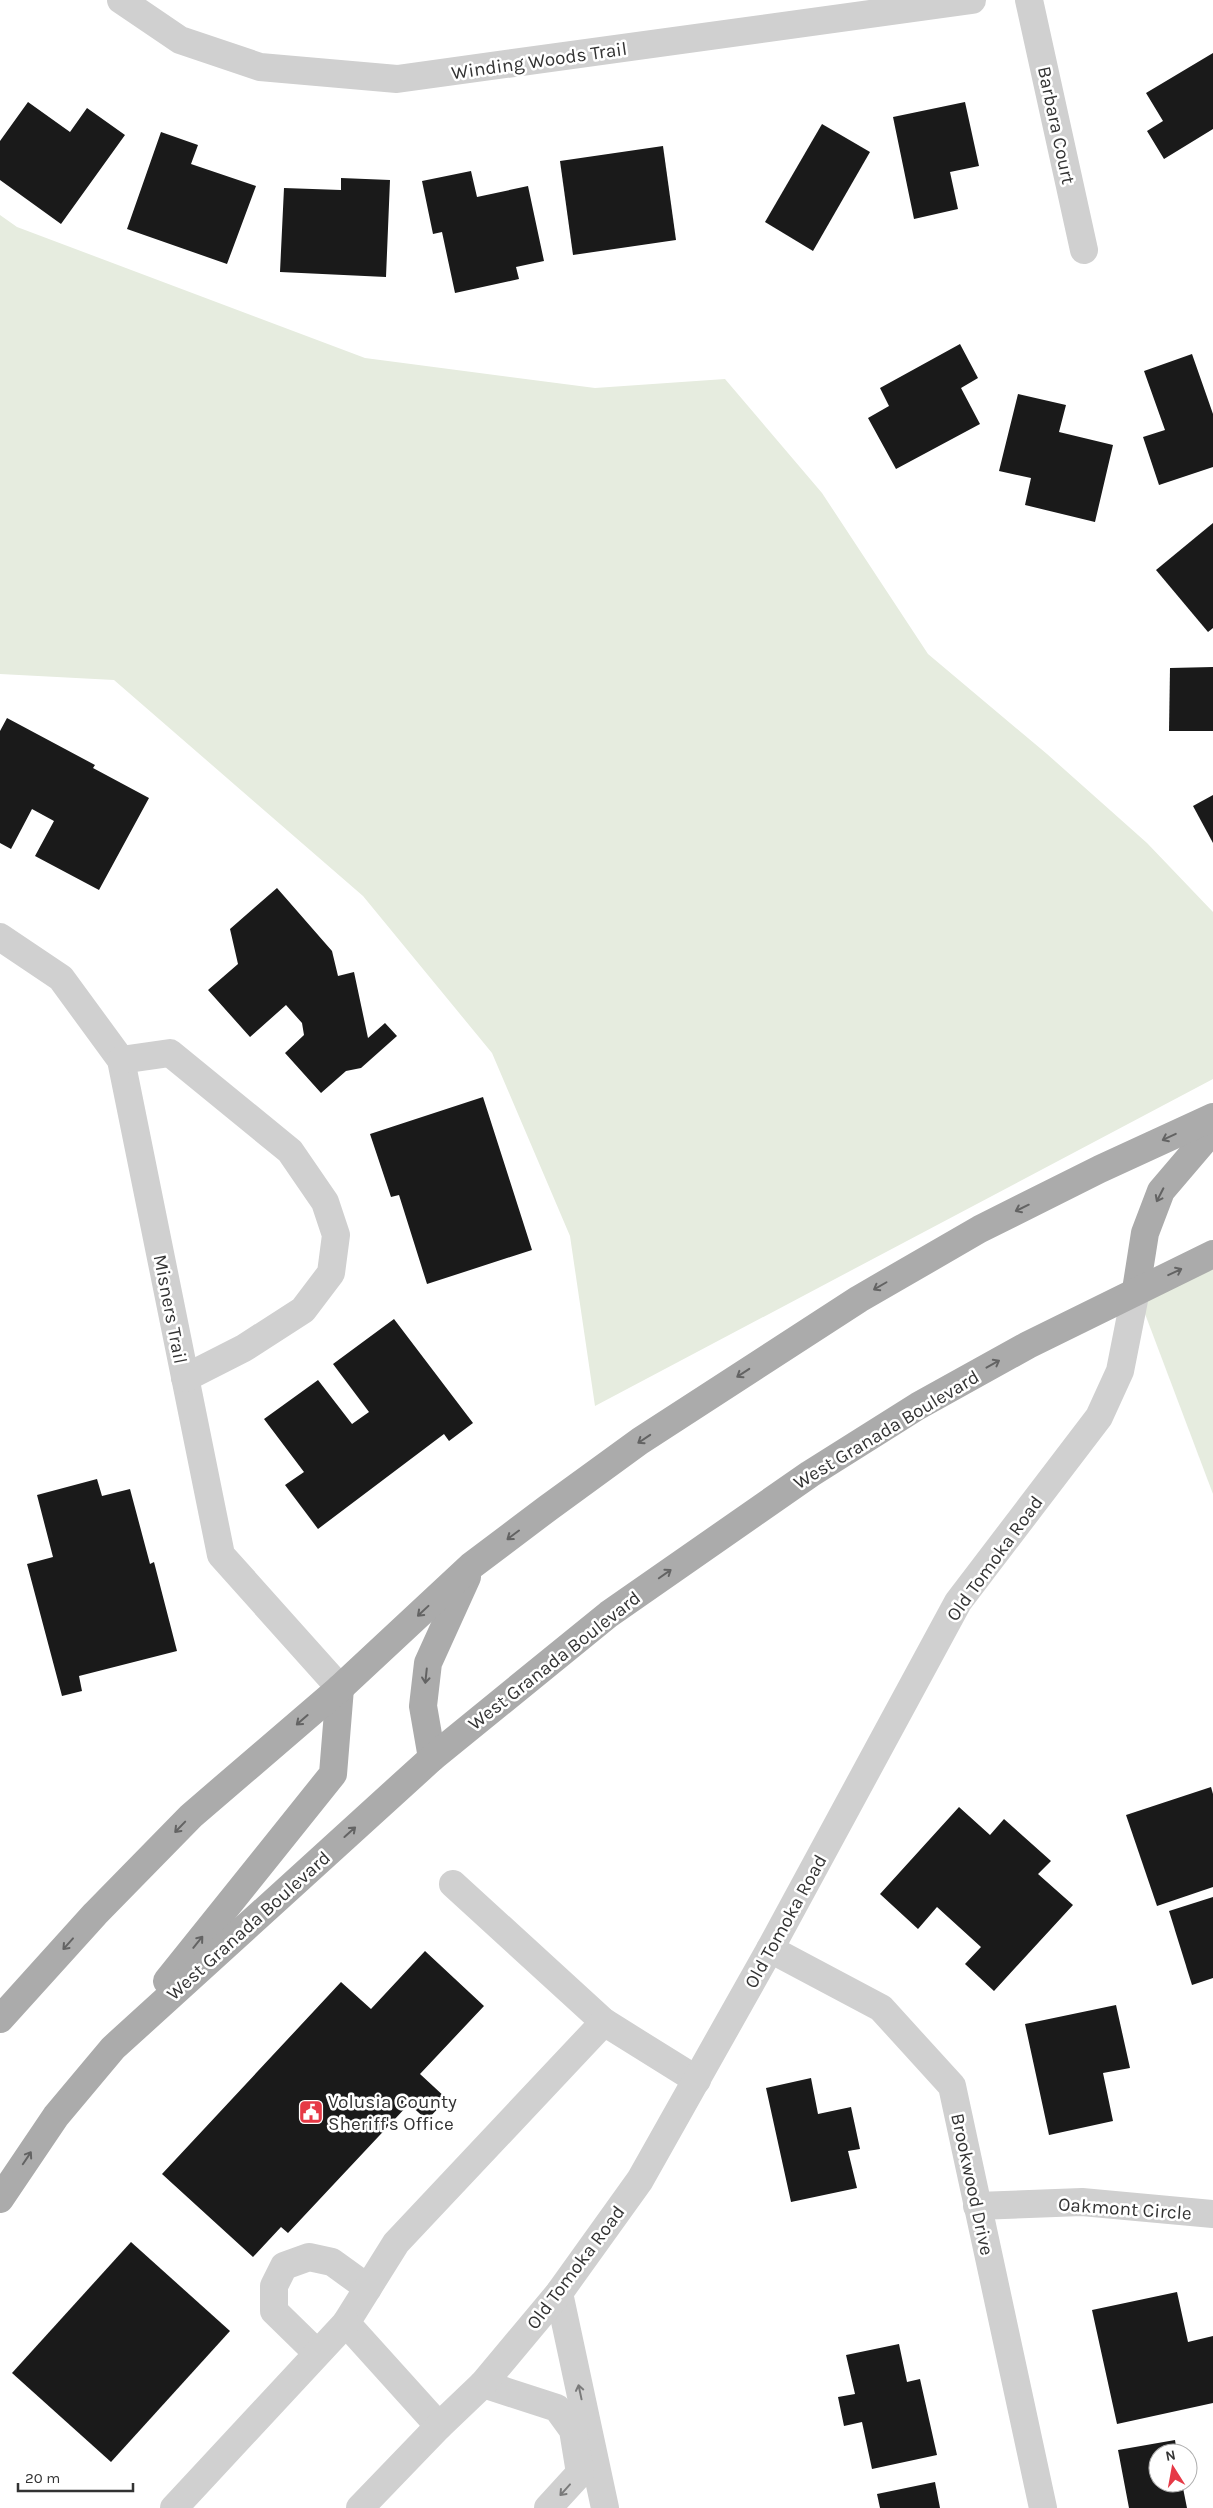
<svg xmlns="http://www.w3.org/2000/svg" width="1213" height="2508" font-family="Karla,sans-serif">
  <rect width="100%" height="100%" fill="#fff"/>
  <g fill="#e6ecdf">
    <path d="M0,215L17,227L365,358L595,388L725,379L822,493L928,654L1047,754L1147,843L1213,912V1079L595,1406L570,1236L492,1053L363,896L114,680L0,674Z"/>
    <path d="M1213,1254V1494L1136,1290Z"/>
  </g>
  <g fill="#1a1a1a">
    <path d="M1213,53V129L1164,159L1147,131L1163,121L1146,93Z"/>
    <path d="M28,102L70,132L87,108L125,135L61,224L0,180V141Z"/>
    <path d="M965,102L979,166L950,172L958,209L914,219L893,117Z"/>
    <path d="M822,124L870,152L813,251L765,222Z"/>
    <path d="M161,132L198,145L191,164L256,186L227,264L127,229Z"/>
    <path d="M663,146L676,240L573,255L560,161Z"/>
    <path d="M471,171L477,197L528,186L544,261L516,267L519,279L455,293L442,232L433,234L422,181Z"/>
    <path d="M341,178L390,180L386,277L280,272L284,188L341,190Z"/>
    <path d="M960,344L978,378L961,388L980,424L896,469L868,418L889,406L880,388Z"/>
    <path d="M1192,354L1213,414V467L1159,485L1143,437L1165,430L1144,371Z"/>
    <path d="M1018,394L1066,405L1059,432L1113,445L1095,522L1025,505L1031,478L999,471Z"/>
    <path d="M1213,523V628L1208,632L1156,570Z"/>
    <path d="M1213,667V731H1169L1170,668Z"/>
    <path d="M7,718L95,765L93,768L149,798L99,890L35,856L54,821L32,809L11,849L0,843V731Z"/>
    <path d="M1213,795V843L1193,806Z"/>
    <path d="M277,888L332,951L338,976L354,972L368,1038L385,1023L397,1036L361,1068L346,1071L321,1093L285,1053L304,1035L302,1023L286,1005L250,1037L208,990L238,964L230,929Z"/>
    <path d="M483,1097L532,1250L427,1284L399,1195L391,1197L370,1134Z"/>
    <path d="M394,1319L473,1423L449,1441L444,1434L318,1529L285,1485L304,1472L264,1419L318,1380L352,1424L369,1412L333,1364Z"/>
    <path d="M97,1479L102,1496L130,1489L150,1564L154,1562L177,1651L79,1676L82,1691L62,1696L27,1564L53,1557L37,1495Z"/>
    <path d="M1211,1787L1213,1794V1887L1157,1906L1126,1815Z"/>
    <path d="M959,1807L990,1835L1004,1819L1051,1861L1038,1874L1073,1905L994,1991L965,1964L981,1947L937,1907L918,1929L880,1894Z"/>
    <path d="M1213,1897V1978L1192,1985L1169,1911Z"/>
    <path d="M425,1951L484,2006L420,2074L447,2099L427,2120L409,2104L288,2233L281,2227L253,2257L162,2174L341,1982L371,2009Z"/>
    <path d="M1116,2005L1130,2068L1103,2073L1113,2121L1049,2135L1025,2024Z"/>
    <path d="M811,2078L818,2114L851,2107L860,2149L848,2151L857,2188L791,2202L766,2088Z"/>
    <path d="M131,2242L230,2331L111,2462L12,2373Z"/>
    <path d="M1177,2292L1188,2342L1213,2336V2403L1117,2424L1092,2310Z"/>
    <path d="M899,2344L907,2382L920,2379L937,2455L872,2469L862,2422L844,2426L838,2397L855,2394L846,2355Z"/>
    <path d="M1175,2440L1177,2453H1158V2483H1182L1187,2508H1129L1118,2450Z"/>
    <path d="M935,2482L940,2508H880L877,2494Z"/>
  </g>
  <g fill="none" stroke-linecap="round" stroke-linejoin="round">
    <g stroke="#d0d0d0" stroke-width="28">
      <path d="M121,0L180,40L260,67L397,79L972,0"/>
      <path d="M1029,0L1084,250"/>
      <path d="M0,937L61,978L121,1060L221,1555L340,1688"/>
      <path d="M121,1060L170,1053L290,1151L325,1202L336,1235L331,1273L303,1310L244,1348L185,1378"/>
      <path d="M453,1884L604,2022"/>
      <path d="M770,1949L881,2008L952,2086L1043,2508"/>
      <path d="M977,2206L1082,2202L1213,2214"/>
      <path d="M559,2293L605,2508"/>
      <path d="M317,2353L274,2311V2286L284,2266L309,2257L332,2262L368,2288"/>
      <path d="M483,2384L557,2408L573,2430L580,2473L548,2508"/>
      <path d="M439,2426L346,2323L396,2243L604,2022L697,2080"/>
      <path d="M174,2508L346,2323"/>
      <path d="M360,2508L439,2426L483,2384L559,2293L640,2180L770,1949L958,1602L1099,1417L1120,1371L1136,1290"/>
    </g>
    <g stroke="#ababab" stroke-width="28">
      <path d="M1136,1290L1145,1233L1161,1191L1213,1130"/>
      <path d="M432,1758L423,1706L428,1663L467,1577"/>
      <path d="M167,1981L333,1774L340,1688"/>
      <path d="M0,2019L95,1914L191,1816L340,1688L471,1566L548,1508L640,1441L859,1299L980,1229L1100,1169L1213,1117"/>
      <path d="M0,2199L56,2116L113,2048L432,1758L609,1614L810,1474L918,1406L1028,1345L1213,1254"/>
    </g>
  </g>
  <defs><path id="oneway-shaft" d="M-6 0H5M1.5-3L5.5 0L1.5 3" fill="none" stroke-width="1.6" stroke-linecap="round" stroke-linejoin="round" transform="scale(1.25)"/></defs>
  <g stroke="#636363">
    <use href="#oneway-shaft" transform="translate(1169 1137) rotate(155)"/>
    <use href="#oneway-shaft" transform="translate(1160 1195) rotate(117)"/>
    <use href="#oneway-shaft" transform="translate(1022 1208) rotate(154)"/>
    <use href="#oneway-shaft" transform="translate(1175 1272) rotate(-25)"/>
    <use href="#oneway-shaft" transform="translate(880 1286) rotate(150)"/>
    <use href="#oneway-shaft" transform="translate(993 1364) rotate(-29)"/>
    <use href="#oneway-shaft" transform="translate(743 1373) rotate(147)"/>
    <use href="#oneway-shaft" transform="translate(644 1439) rotate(146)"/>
    <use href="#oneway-shaft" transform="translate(513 1535) rotate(143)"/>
    <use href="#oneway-shaft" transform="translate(665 1574) rotate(-35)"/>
    <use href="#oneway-shaft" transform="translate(423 1611) rotate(137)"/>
    <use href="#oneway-shaft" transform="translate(426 1676) rotate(96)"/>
    <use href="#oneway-shaft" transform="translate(302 1720) rotate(139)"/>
    <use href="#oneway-shaft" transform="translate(180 1827) rotate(134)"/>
    <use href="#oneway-shaft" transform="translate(350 1832) rotate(-42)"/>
    <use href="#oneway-shaft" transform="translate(198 1942) rotate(-51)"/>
    <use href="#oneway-shaft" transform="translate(68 1944) rotate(132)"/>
    <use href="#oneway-shaft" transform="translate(27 2158) rotate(-56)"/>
  </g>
  <g stroke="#7a7a7a">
    <use href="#oneway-shaft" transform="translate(580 2392) rotate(-102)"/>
    <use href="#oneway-shaft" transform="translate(565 2490) rotate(132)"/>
  </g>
  <defs>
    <symbol id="civic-square" viewBox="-11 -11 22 22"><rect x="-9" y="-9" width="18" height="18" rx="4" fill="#e63946" stroke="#fff"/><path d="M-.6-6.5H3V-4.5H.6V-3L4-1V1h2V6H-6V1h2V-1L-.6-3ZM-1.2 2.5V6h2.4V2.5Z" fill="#fff"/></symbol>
  </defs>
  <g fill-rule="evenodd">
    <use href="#civic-square" x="297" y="2098" width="28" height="28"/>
  </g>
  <g text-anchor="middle" stroke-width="5" stroke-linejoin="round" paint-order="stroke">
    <g font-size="19" fill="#333" stroke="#fff">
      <text transform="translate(539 60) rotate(-8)" y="7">Winding Woods Trail</text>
      <text transform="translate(1057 125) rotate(78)" y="7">Barbara Court</text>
      <text transform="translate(171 1309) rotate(79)" y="7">Misners Trail</text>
      <text transform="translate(886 1429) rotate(-31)" y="7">West Granada Boulevard</text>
      <text transform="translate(994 1558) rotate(-54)" y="7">Old Tomoka Road</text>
      <text transform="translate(554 1660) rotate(-38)" y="7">West Granada Boulevard</text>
      <text transform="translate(785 1921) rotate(-61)" y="7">Old Tomoka Road</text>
      <text transform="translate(248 1925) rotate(-42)" y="7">West Granada Boulevard</text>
      <text transform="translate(973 2184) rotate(78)" y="7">Brookwood Drive</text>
      <text transform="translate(1125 2208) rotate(4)" y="7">Oakmont Circle</text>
      <text transform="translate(575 2267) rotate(-53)" y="7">Old Tomoka Road</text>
    </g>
    <g font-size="19" fill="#333" stroke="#fff" text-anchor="start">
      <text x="328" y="2108">Volusia County<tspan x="328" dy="22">Sheriff's Office</tspan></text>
    </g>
  </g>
  <g transform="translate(1173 2468) rotate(349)"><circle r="24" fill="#ffffff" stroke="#adadad"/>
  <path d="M0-4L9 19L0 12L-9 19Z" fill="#e63946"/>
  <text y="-8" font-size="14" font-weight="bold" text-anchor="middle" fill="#333333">N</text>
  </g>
  <path d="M18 2483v8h115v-8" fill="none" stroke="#333333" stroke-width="2.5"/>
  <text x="25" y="2483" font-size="15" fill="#333333" stroke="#ffffff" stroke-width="4" paint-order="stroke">20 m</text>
</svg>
